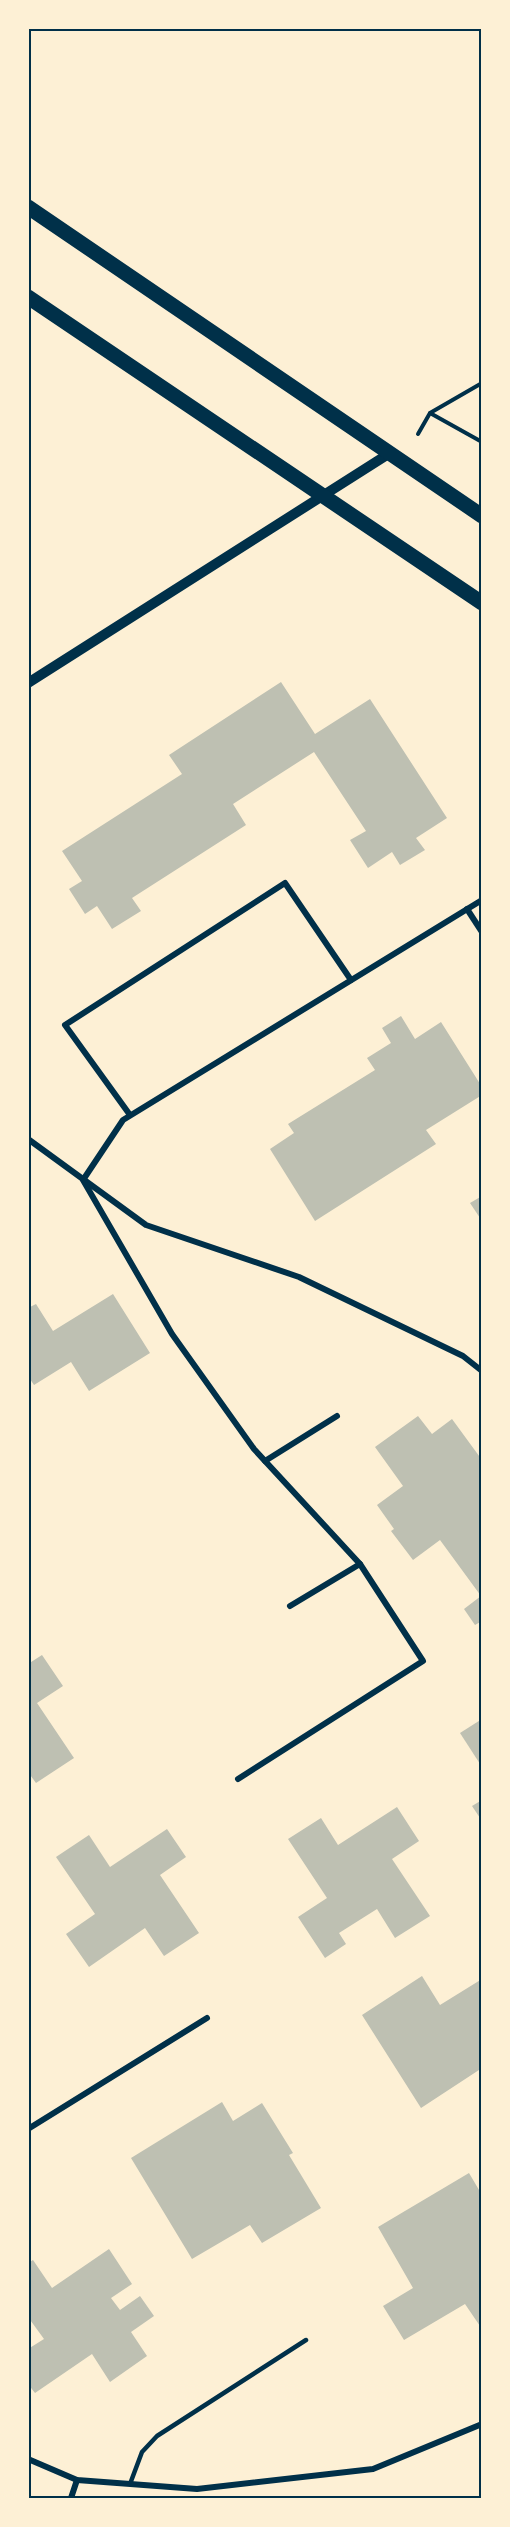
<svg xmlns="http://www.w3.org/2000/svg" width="510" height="2527" font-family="'Noto Sans',sans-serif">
  <rect width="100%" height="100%" fill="#fdf0d5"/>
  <g fill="#bec0b2">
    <path d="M281,682L315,734L370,699L447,818L416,838L425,850L400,865L392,852L368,868L350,840L366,831L314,752L233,804L246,825L132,898L141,911L112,929L97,906L85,914L69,889L82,881L62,851L182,774L169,755Z"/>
    <path d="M401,1016L415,1039L441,1022L482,1087V1095L426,1130L436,1144L315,1221L270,1149L294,1133L288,1124L375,1070L367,1058L391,1043L382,1028Z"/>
    <path d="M482,1196V1221L470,1203Z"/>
    <path d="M113,1294L150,1353L89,1391L71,1362L34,1385L28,1376V1308L36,1304L53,1331Z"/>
    <path d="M418,1416L432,1434L452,1419L482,1460V1621L475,1625L464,1609L481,1596L440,1540L413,1560L391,1531L394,1529L377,1505L403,1486L375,1447Z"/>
    <path d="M42,1655L63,1686L37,1703L74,1758L36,1783L28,1772V1664Z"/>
    <path d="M482,1719V1767L460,1733Z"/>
    <path d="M482,1800V1821L472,1806Z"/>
    <path d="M397,1807L419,1841L392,1859L430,1916L395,1938L377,1909L339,1933L346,1944L325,1958L298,1917L327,1898L288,1839L321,1818L338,1845Z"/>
    <path d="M167,1829L186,1857L160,1875L199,1933L164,1956L145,1928L89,1967L66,1934L95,1914L56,1857L89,1835L110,1867Z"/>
    <path d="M422,1976L440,2005L482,1979V2074L479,2070L421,2108L362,2015Z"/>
    <path d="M222,2102L233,2121L262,2103L293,2153L289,2155L321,2208L262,2243L250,2225L192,2259L131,2158Z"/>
    <path d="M469,2173L482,2195V2329L465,2304L404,2340L383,2306L413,2288L378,2227Z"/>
    <path d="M109,2249L132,2284L111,2298L120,2310L140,2296L154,2316L131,2332L147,2356L110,2382L92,2354L35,2393L28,2384V2349L44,2339L28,2317V2263L33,2260L52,2288Z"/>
  </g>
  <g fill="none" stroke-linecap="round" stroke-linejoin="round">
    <g stroke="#003049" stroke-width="4">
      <path d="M430,413L482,383"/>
      <path d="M418,434L430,413L482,442"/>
    </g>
    <path stroke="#003049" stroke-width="4.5" d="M130,2484L142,2452L157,2436L306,2340"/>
    <g stroke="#003049" stroke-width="6">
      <path d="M467,909L482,932"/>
      <path d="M130,1115L65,1025L285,883L351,980"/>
      <path d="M28,1139L146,1225L299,1277L463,1356L482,1371"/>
      <path d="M265,1461L337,1416"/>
      <path d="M290,1606L360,1564"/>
      <path d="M238,1779L423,1661L360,1564L254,1449L172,1334L83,1180L123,1120L482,900"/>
      <path d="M28,2129L207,2018"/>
      <path d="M28,2459L77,2480L197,2489L373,2469L482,2424"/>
      <path d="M71,2498L77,2480"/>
    </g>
    <path stroke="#003049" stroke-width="10" d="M28,683L390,453"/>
    <g stroke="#003049" stroke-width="15">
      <path d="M28,207L482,516"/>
      <path d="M28,297L482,603"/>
    </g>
  </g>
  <rect width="510" height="2527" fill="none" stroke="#fdf0d5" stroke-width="60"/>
  <rect x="30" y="30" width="450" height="2467" fill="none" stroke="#003049" stroke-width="2"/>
</svg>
